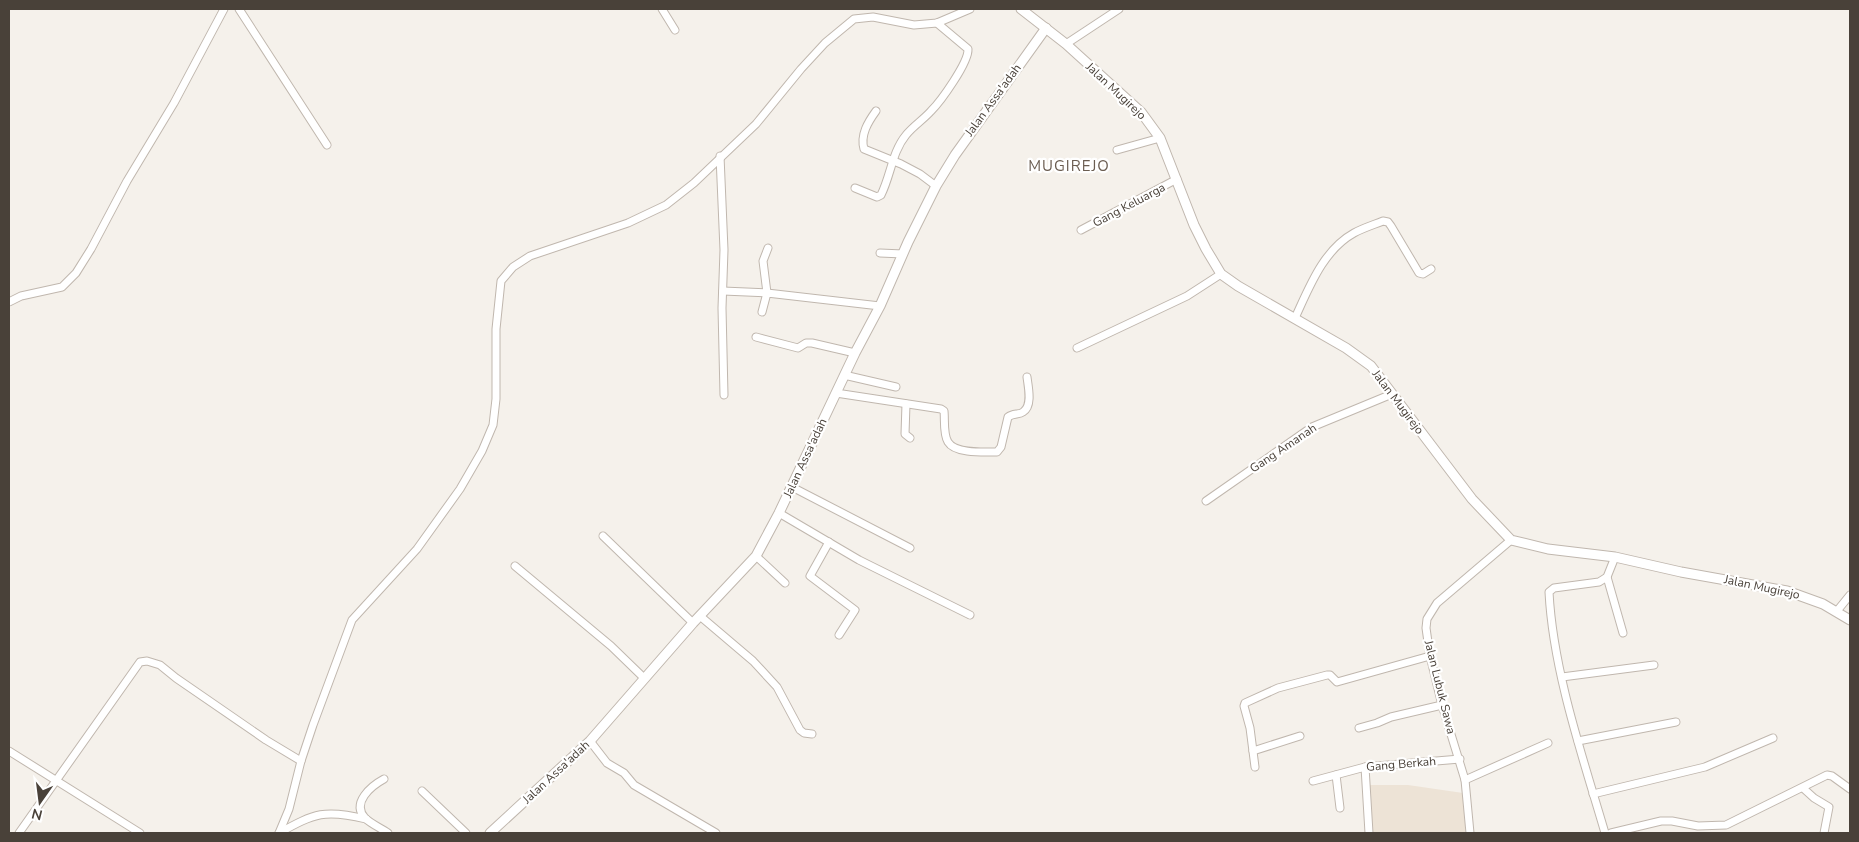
<svg xmlns="http://www.w3.org/2000/svg" width="1859" height="842" font-family="'Nunito Sans',sans-serif">
  <rect width="100%" height="100%" fill="#f5f1eb"/>
  <path fill="#ede3d6" d="M1366,785H1408L1463,793L1466,803L1465,833H1368Z"/>
  <g fill="none" stroke-linecap="round" stroke-linejoin="round">
    <defs>
      <g id="minor">
        <path d="M239,9L327,145"/>
        <path d="M662,9L675,30"/>
        <path d="M1066,44L1119,9"/>
        <path d="M876,111C868,122 860,135 864,149L901,164L920,174L936,186"/>
        <path d="M1117,150L1160,138"/>
        <path d="M720,156L724,250L722,308L724,395"/>
        <path d="M855,188L877,197L881,195C891,175 892,152 906,135C913,126 923,120 931,111C941,101 969,62 968,49L937,23"/>
        <path d="M1081,230L1177,179"/>
        <path d="M880,253L903,254"/>
        <path d="M723,291L767,293L763,261L768,248"/>
        <path d="M9,302L21,296L62,287L76,273L91,249L127,181L174,103L224,9"/>
        <path d="M762,312L767,293L880,306"/>
        <path d="M1295,318C1309,288 1323,250 1354,233C1363,228 1373,225 1383,221L1388,222L1391,226L1419,273L1423,274L1431,269"/>
        <path d="M756,337L798,348L806,343H812L855,353"/>
        <path d="M1077,348L1187,296L1221,274"/>
        <path d="M844,375L896,387"/>
        <path d="M836,393L941,409L944,411C945,420 943,434 948,442C955,454 985,452 997,452L1001,447L1008,417C1013,413 1019,415 1023,412C1033,406 1028,386 1027,377"/>
        <path d="M906,404L905,434L910,438"/>
        <path d="M792,487L910,548"/>
        <path d="M1206,501L1312,427L1392,394"/>
        <path d="M779,513L859,560L970,615"/>
        <path d="M603,536L693,623"/>
        <path d="M829,542L810,576L855,610L839,635"/>
        <path d="M756,556L785,583"/>
        <path d="M515,566L611,646L644,678"/>
        <path d="M1607,577L1623,633"/>
        <path d="M1837,611L1850,595"/>
        <path d="M700,616L753,661L777,687L800,730L804,733L812,734"/>
        <path d="M1562,677L1654,665"/>
        <path d="M1359,728L1377,723L1391,717L1442,705"/>
        <path d="M590,741L607,763L624,773L634,785L716,833"/>
        <path d="M1578,741L1676,722"/>
        <path d="M9,751L140,833"/>
        <path d="M1253,751L1300,736"/>
        <path d="M1255,767L1250,728L1244,706L1245,703L1278,688L1327,675H1330L1337,682L1430,656"/>
        <path d="M1365,767L1369,833"/>
        <path d="M1336,775L1340,808"/>
        <path d="M384,779C371,786 351,803 365,818C371,824 381,828 388,833"/>
        <path d="M1465,780L1548,743"/>
        <path d="M1313,781L1365,767L1460,759"/>
        <path d="M1803,788L1814,798L1829,807L1824,833"/>
        <path d="M422,791L466,833"/>
        <path d="M1593,794L1705,767L1773,738"/>
        <path d="M19,833L140,662L147,661L160,665L176,678L266,740L301,761"/>
        <path d="M279,833L289,809L301,761L313,725L352,620L417,549L460,489L482,451L493,425L496,399V329L501,281L513,267L530,256L628,223L666,205L694,183L756,124L801,69L825,43L854,19L873,17L914,25L937,23L970,9"/>
        <path d="M279,833C315,813 325,809 366,819"/>
        <path d="M1470,833L1465,780L1442,705L1430,656L1426,628L1427,619L1437,603L1511,540"/>
        <path d="M1605,833C1583,758 1553,671 1549,592L1554,588L1599,582L1607,577L1615,557"/>
        <path d="M1611,833L1661,821H1672L1698,826L1726,825L1827,775L1832,776L1850,789"/>
      </g>
      <g id="tertiary">
        <path d="M1021,9L1066,44L1141,112L1160,138L1194,225L1206,249L1221,274L1238,286L1346,348L1371,366L1472,499L1511,540L1548,549L1615,557L1681,572L1787,591L1823,604L1850,620"/>
        <path d="M490,833L590,741L693,623L756,556L779,513L855,353L880,306L908,242L936,186L955,155L1046,28"/>
      </g>
    </defs>
    <use href="#minor" stroke="#c0b7ae" stroke-width="9"/>
    <use href="#tertiary" stroke="#c0b7ae" stroke-width="11"/>
    <use href="#minor" stroke="#fff" stroke-width="7"/>
    <use href="#tertiary" stroke="#fff" stroke-width="9"/>
  </g>
  <g text-anchor="middle" stroke-width="4.5" stroke-linejoin="round" paint-order="stroke">
    <g font-size="12" fill="#494139" stroke="#fff">
      <text transform="translate(1116 91) rotate(43)" y="4">Jalan Mugirejo</text>
      <text transform="translate(993 100) rotate(-54)" y="4">Jalan Assa'adah</text>
      <text transform="translate(1129 205) rotate(-28)" y="4">Gang Keluarga</text>
      <text transform="translate(1398 402) rotate(53)" y="4">Jalan Mugirejo</text>
      <text transform="translate(1283 448) rotate(-34)" y="4">Gang Amanah</text>
      <text transform="translate(805 458) rotate(-65)" y="4">Jalan Assa'adah</text>
      <text transform="translate(1762 587) rotate(12)" y="4">Jalan Mugirejo</text>
      <text transform="translate(1440 687) rotate(76)" y="4">Jalan Lubuk Sawa</text>
      <text transform="translate(1401 764) rotate(-5)" y="4">Gang Berkah</text>
      <text transform="translate(556 772) rotate(-43)" y="4">Jalan Assa'adah</text>
    </g>
    <g font-size="15" letter-spacing="1" fill="#6b5d51" stroke="#fff">
      <text x="1069" y="171">MUGIREJO</text>
    </g>
  </g>
  <rect width="1859" height="842" fill="none" stroke="#494139" stroke-width="20"/>
  <g transform="translate(40 802) rotate(194)" stroke="#ffffff" stroke-width="4" paint-order="stroke">
  <path d="M0-4L9 19L0 12L-9 19Z" fill="#494139"/>
  <text y="-8" font-size="14" font-weight="bold" text-anchor="middle" fill="#494139">N</text>
  </g>
</svg>
